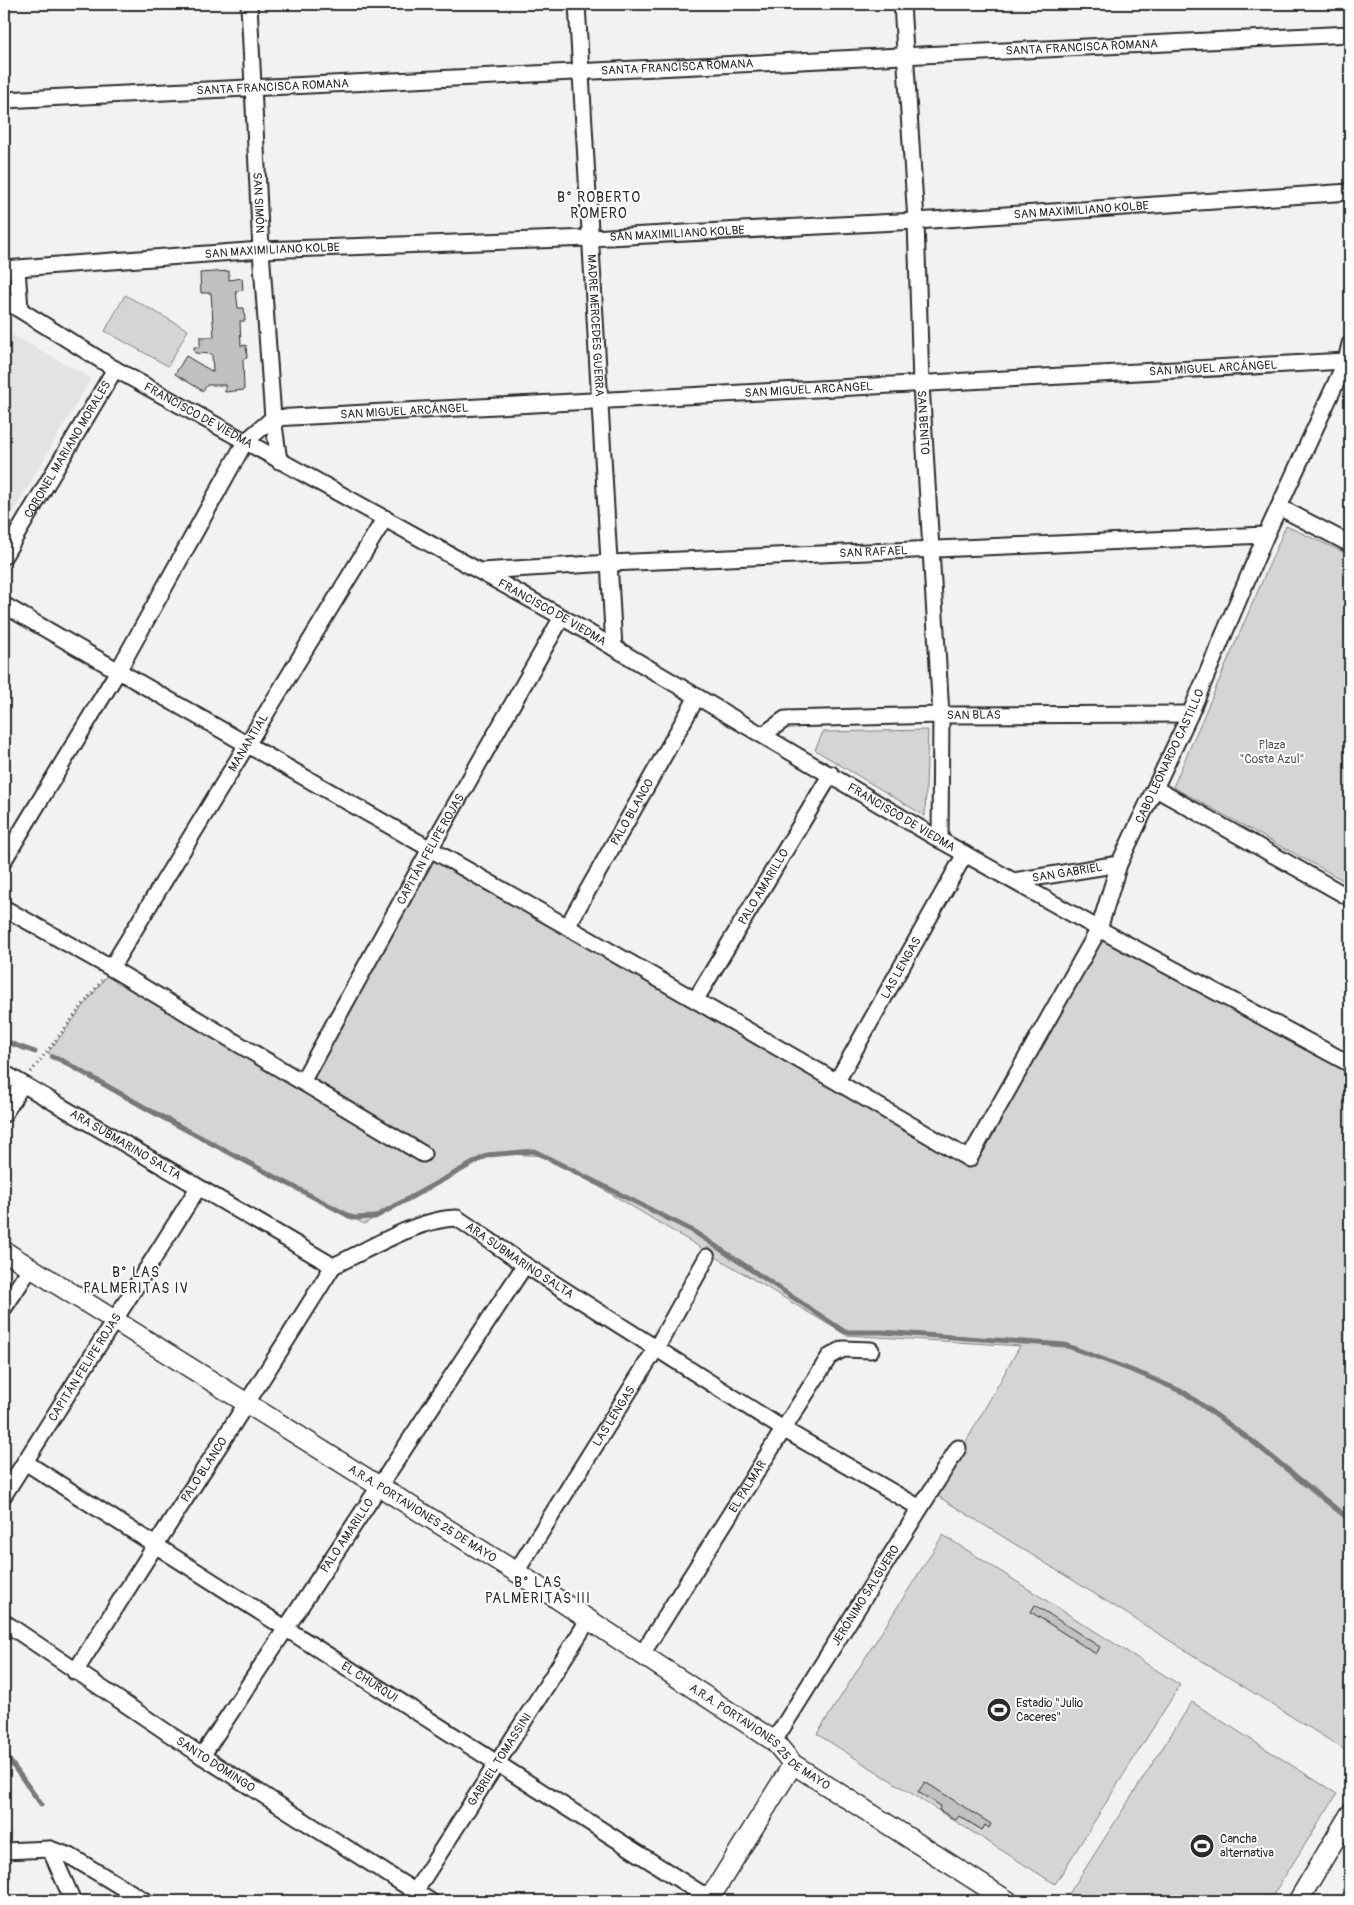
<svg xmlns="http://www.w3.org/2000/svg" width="1354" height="1905" font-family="Pangolin,sans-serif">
  <rect width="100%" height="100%" fill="#f2f2f2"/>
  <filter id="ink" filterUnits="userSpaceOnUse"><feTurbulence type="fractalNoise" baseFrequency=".02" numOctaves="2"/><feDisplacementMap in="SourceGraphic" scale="10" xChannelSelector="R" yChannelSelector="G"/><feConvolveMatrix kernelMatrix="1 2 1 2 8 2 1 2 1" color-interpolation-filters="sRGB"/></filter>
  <g filter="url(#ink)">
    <path fill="#e3e3e3" d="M4,330L91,378L4,528Z"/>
    <g fill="#d5d5d5" stroke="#808080">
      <path d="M125,295L188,330L168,366L105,331Z"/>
      <path d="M1286,526L1350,555V884L1173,787Z"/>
      <path d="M928,730L925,816L815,750L823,732Z"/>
      <path d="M432,855L969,1161L1099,930L1350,1066V1753L936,1495L1020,1346L846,1335L548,1156L487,1153L364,1224L48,1053L111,970L302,1083Z"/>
      <path d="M943,1535L1180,1685L1055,1884L817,1734Z"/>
      <path d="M1192,1702L1337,1794L1269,1901H1074L1067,1897Z"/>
    </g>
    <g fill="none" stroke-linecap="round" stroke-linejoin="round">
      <g stroke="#787878" stroke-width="5">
        <path d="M4,1041L35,1052"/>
        <path d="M52,1057L61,1060L160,1116L353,1218L375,1217L488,1155L534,1151L693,1231L845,1332H881L1065,1345L1144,1375L1185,1393L1252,1441L1350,1520"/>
        <path d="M4,1753L41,1804"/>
      </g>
    </g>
    <g fill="#c1c1c1" stroke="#2b2b2b">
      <path d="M229,271V280L242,278L243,290L236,291L238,308H244L245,321H240L241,346L246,345L247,358L243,359L244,390L225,392V385H207L203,391L175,374L186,356L213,372L212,354L195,353L194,347H200V337H214L211,293H201L200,273Z"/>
      <path d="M1035,1605L1100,1647L1096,1654L1031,1612Z"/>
      <path d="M925,1782L991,1824L989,1828L985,1825L982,1830L959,1816L956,1820L939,1810L941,1806L918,1792Z"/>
    </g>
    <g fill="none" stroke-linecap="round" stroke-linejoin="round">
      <defs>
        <g id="minor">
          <path id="s1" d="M249,4L261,250L273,418L279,461"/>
          <path id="s2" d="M577,4L614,648"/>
          <path id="s3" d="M902,4L916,221L921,384L941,715L940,840"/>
          <path id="s4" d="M4,100L1350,34"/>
          <path id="s5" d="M4,269L261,250L590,238L916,221L1350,192"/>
          <path d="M17,269L20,309"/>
          <path id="s6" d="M4,300L115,369L562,617L940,840L1099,929L1350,1064"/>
          <path d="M1279,507L1350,544"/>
          <path id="s7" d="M4,556L115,369"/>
          <path id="s8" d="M482,571L610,563L1266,535"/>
          <path id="s9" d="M4,605C325,791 650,971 969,1159L1099,929L1119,864L1190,714L1266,535L1346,361L1350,344"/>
          <path id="s10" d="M763,735L785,719L941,715L1190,714"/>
          <path d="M1156,789L1350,898"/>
          <path id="s11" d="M4,860L118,671L245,442L273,418L1346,361"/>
          <path id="s12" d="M1014,881L1119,864"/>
          <path d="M4,908L111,968L423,1154"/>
          <path id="s13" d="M567,927L697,697"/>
          <path id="s14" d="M111,968L385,518"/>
          <path id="s15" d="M696,999L831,774"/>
          <path id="s16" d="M4,1073L333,1266C368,1250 419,1218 457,1218L525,1265L783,1429L920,1508"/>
          <path id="s17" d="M837,1081L965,854"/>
          <path id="s18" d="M302,1082L430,849L562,617"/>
          <path d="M4,1114L22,1085"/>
          <path d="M4,1308L31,1267"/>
          <path id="s19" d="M25,1462L713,1901"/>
          <path id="s20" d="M4,1495L198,1188"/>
          <path id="s21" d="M516,1572L657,1347L707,1257"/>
          <path id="s22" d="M4,1622L202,1756L430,1901"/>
          <path id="s23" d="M642,1654L829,1357L843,1349L871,1350"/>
          <path id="s24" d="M75,1672C160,1536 249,1402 333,1266"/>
          <path id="s25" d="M774,1741L958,1448"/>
          <path id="s26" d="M202,1756L525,1265"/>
          <path d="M50,1849L73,1901"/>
          <path d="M4,1851L50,1849L70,1856L145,1901"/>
          <path id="s27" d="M409,1901L589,1619"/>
        </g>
        <g id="tertiary">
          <path id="s28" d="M4,1251L516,1572L774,1741L793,1764L1008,1901"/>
          <path d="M708,1901L793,1764"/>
          <path d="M1298,1901L1350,1814"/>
        </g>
      </defs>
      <use href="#minor" stroke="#2b2b2b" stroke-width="19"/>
      <use href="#tertiary" stroke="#2b2b2b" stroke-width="22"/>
      <path stroke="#2b2b2b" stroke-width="3" stroke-dasharray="1 4" stroke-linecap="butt" d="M31,1072L102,980"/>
      <use href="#minor" stroke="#fff" stroke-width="15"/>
      <use href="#tertiary" stroke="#fff" stroke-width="19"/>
    </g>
  </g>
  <defs>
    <symbol id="stadium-disc" viewBox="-11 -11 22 22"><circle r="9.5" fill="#2b2b2b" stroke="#fff"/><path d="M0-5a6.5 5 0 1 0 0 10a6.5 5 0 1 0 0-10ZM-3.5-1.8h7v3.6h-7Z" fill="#fff"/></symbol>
  </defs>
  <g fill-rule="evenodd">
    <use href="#stadium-disc" x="985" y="1696" width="28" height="28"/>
    <use href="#stadium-disc" x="1188" y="1832" width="28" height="28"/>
  </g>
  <g text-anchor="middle" stroke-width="4" stroke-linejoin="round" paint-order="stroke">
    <g font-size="12" fill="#2b2b2b" stroke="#fff">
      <text dy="4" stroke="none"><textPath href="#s4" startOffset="1079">SANTA FRANCISCA ROMANA</textPath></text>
      <text dy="4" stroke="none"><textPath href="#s4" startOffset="674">SANTA FRANCISCA ROMANA</textPath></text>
      <text dy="4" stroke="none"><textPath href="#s4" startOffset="269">SANTA FRANCISCA ROMANA</textPath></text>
      <text dy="4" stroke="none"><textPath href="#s1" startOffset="199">SAN SIMÓN</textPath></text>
      <text dy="4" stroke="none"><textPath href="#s5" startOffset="1079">SAN MAXIMILIANO KOLBE</textPath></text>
      <text dy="4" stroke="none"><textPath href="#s5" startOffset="674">SAN MAXIMILIANO KOLBE</textPath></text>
      <text dy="4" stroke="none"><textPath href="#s5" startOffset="269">SAN MAXIMILIANO KOLBE</textPath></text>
      <text dy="4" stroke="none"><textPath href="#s2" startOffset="322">MADRE MERCEDES GUERRA</textPath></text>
      <text dy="4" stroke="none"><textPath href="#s11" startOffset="1461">SAN MIGUEL ARCÁNGEL</textPath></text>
      <text dy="4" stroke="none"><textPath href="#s11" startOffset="1056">SAN MIGUEL ARCÁNGEL</textPath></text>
      <text dy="4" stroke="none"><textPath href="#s11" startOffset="651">SAN MIGUEL ARCÁNGEL</textPath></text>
      <text dy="4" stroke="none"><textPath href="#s6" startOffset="226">FRANCISCO DE VIEDMA</textPath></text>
      <text dy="4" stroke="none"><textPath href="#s3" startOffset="419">SAN BENITO</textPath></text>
      <text dy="4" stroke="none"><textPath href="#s7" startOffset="124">CORONEL MARIANO MORALES</textPath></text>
      <text dy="4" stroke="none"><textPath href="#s8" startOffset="392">SAN RAFAEL</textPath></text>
      <text dy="4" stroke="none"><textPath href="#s6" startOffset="631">FRANCISCO DE VIEDMA</textPath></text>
      <text dy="4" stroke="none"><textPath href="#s10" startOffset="216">SAN BLAS</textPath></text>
      <text dy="4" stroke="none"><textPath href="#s14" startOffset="264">MANANTIAL</textPath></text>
      <text dy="4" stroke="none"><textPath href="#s9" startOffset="1564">CABO LEONARDO CASTILLO</textPath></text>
      <text dy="4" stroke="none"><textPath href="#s13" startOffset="132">PALO BLANCO</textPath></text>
      <text dy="4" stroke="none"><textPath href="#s6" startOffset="1036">FRANCISCO DE VIEDMA</textPath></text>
      <text dy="4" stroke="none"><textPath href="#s18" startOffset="266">CAPITÁN FELIPE ROJAS</textPath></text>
      <text dy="4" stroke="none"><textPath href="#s12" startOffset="54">SAN GABRIEL</textPath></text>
      <text dy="4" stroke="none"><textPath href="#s15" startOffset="131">PALO AMARILLO</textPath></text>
      <text dy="4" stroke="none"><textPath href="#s17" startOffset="130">LAS LENGAS</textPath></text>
      <text dy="4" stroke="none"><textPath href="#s16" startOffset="141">ARA SUBMARINO SALTA</textPath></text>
      <text dy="4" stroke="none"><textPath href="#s16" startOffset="591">ARA SUBMARINO SALTA</textPath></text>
      <text dy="4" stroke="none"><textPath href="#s20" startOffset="151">CAPITÁN FELIPE ROJAS</textPath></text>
      <text dy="4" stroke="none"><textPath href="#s21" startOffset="184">LAS LENGAS</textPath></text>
      <text dy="4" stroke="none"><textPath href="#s24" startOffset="240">PALO BLANCO</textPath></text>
      <text dy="4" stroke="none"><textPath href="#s23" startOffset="198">EL PALMAR</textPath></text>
      <text dy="4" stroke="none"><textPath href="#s28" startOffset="494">A.R.A. PORTAVIONES 25 DE MAYO</textPath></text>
      <text dy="4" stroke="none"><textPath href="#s26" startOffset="264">PALO AMARILLO</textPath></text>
      <text dy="4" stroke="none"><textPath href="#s25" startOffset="172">JERÓNIMO SALGUERO</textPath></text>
      <text dy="4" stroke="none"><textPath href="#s19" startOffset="409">EL CHURQUI</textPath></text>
      <text dy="4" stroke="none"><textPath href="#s28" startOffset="899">A.R.A. PORTAVIONES 25 DE MAYO</textPath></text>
      <text dy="4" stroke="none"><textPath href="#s27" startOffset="168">GABRIEL TOMASSINI</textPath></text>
      <text dy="4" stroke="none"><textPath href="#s22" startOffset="255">SANTO DOMINGO</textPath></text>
    </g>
    <g font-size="12" fill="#565656" stroke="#fff">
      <text x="1272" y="749">Plaza<tspan x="1272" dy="14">"Costa Azul"</tspan></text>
    </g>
    <g font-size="12" fill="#2b2b2b" stroke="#fff" text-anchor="start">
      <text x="1016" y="1707">Estadio "Julio<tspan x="1016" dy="14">Caceres"</tspan></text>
      <text x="1220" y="1843">Cancha<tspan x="1220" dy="14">alternativa</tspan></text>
    </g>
    <g font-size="14" letter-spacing="1" fill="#2b2b2b" stroke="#fff">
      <text x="599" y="202">B° ROBERTO<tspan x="599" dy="16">ROMERO</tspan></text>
      <text x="136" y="1277">B° LAS<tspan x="136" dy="16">PALMERITAS IV</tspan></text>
      <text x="538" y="1587">B° LAS<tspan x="538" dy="16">PALMERITAS III</tspan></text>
    </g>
  </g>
  <rect width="1354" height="1905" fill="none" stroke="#fff" stroke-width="20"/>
  <rect x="10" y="10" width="1334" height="1885" fill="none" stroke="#2b2b2b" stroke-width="2" filter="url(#ink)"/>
</svg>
